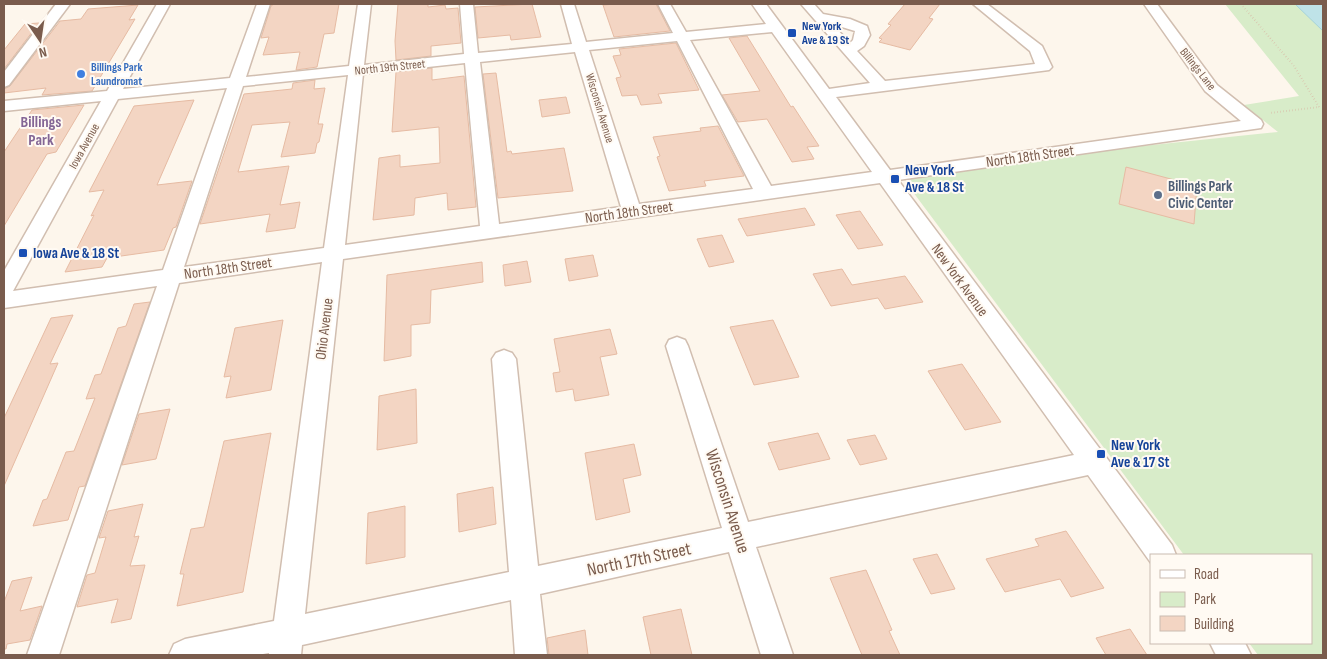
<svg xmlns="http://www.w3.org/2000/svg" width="1327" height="659" font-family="'Sofia Sans Condensed',sans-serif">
  <rect width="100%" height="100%" fill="#fdf6ec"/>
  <path fill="#d8ecc9" d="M1225,4H1323V655H1258L1249,643H1311V555H1184L907,184V181L915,177L1133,147L1278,132L1244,105L1299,96Z"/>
  <path fill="#bfe3e8" stroke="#a5d3da" d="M1295,4H1323V31Z"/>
  <g fill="#f3d5c3" stroke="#e6bba3">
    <path d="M274,4H339L334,33L324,34L317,67L296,70L300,52L263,55L269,37L261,38L271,6Z"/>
    <path d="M398,4H428V7L445,5L446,9L458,8L461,43L431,46V56L396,60L395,41Z"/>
    <path d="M532,4L541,37L511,40L510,35L478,38L475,7Z"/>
    <path d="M616,4H656L670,31L614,37L603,5Z"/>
    <path d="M905,4H940L929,18L933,19L910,50L879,42L882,39L879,38L891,25L888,24Z"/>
    <path d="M138,5L129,20L135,19L92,91L42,95L46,88L4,93V89L10,86L60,21L81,19L88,9Z"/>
    <path d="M39,23L4,69V50L25,24Z"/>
    <path d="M747,36L791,107L793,106L819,146L807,147L814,159L792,162L767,119L738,122L722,95L760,91L729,38Z"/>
    <path d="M676,43L699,90L658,94L662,103L641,105L637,95L622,96L616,78L621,77L613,56L621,55L619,49Z"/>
    <path d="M432,68V80L464,76L476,207L448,210L447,193L415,198L414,215L373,220L379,158L400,155V167L440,163L439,127L392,132L396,72Z"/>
    <path d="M496,73L507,152L511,151L512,154L564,148L573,191L498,198L483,74Z"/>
    <path d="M315,80L314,89L325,88L318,124H323L319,142L317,143L315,153L281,157L290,122L252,125L238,172L289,166L280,205L300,202L295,228L266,232L270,214L200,224L244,94L292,89L293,83Z"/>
    <path d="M566,97L570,113L542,117L539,100Z"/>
    <path d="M194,100L157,185L192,181L176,227L173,228L164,250L107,258L102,267L65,272L94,215L91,216L104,190L89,192L134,106Z"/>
    <path d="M84,105L56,152L47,154L4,226V152L32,110Z"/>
    <path d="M718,126L744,176L704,181L706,186L669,191L657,157L660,156L653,137L701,131L700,128Z"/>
    <path d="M1126,167L1197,186L1194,224L1119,204Z"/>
    <path d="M805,208L815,225L747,236L738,219Z"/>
    <path d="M860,211L883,245L858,249L836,215Z"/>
    <path d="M722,235L734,262L709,267L697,239Z"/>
    <path d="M593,255L598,276L569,281L565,259Z"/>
    <path d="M527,261L531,282L505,286L503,265Z"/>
    <path d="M482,262L483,282L431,290L430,323L411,325V356L384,361L387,275Z"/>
    <path d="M842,269L852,285L905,276L923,302L885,309L878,298L831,306L813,274Z"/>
    <path d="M150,302L85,486L79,487L68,520L33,526L43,500L47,499L66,452L74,451L95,398L86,399L95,375L101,374L118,328L126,326L134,304Z"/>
    <path d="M73,315L50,364L58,363L4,486V418L51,318Z"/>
    <path d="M283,320L271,390L226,398L231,376L224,377L235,328Z"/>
    <path d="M773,320L799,377L754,385L730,327Z"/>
    <path d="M610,329L617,354L600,357L609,395L575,401L573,389L556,392L553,373L560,372L554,339Z"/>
    <path d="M962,364L1001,422L965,430L928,371Z"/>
    <path d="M416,389L417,443L377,450L379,396Z"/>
    <path d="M170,409L156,459L122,465L139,414Z"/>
    <path d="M271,433L243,592L177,606L184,574H180L191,529L204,527L224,441Z"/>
    <path d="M818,433L830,459L779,470L768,443Z"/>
    <path d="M875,435L887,459L860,465L847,440Z"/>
    <path d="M634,444L641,475L623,479L630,512L596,520L585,453Z"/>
    <path d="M493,487L496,524L459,532L457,494Z"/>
    <path d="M143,504L134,537L139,536L130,566L145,565L131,619L111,623L118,599L77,607L87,575L95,573L106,537L99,538L108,511Z"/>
    <path d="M405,506V557L366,564L368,513Z"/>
    <path d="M1066,531L1104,588L1071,597L1060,579L1005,592L986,559L1039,546L1035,539Z"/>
    <path d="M937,554L955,589L931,594L913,559Z"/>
    <path d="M866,570L892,630L889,631L900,655H862L830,578Z"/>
    <path d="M32,577L20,611L42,606L30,640L7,644L6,649H4V602L12,581Z"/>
    <path d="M681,609L692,655H651L643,617Z"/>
    <path d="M1130,629L1147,655H1106L1096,638Z"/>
    <path d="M585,630L588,655H549L547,638Z"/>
  </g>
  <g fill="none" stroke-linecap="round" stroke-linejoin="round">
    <defs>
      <g id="minor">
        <path d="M56,4H70L9,85L4,87V72Z"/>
        <path d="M157,4H170L123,89L230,78L257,4H270L246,77L349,66L358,4H371L364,65L464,54L460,4H473L478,53L572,44L561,4H574L586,42L673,33L658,4H670L686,32L766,24L752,4H766L829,89L870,83L801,4H814L823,14L850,19L867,26L870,35L864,46L857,51L885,81L1035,64L1030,51L973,4H987L1042,46L1052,67L1049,70L836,97L890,170L1241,121L1205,91L1144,4H1157L1217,85L1261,120L1263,124L1261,128L898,180L1172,545L1176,555H1151V563L1088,475L756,547L793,655H761L729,552L540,594L547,655H515L511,600L302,645L301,655H269V653L257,655H169L174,644L185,639L274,621L322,262L179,283L59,655H27L157,286L4,308V271L101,101L4,111V101L107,91ZM832,24L855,31L853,40L850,43ZM772,32L872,172L771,186L690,40ZM677,41L753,189L639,204L589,50ZM575,52L621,207L499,224L480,62ZM465,63L480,226L345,245L363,74ZM348,75L324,248L184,267L243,86ZM227,88L163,270L13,291L118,99ZM880,183L1074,455L748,522L688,346L685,340L677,337L669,340L666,346L722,528L538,566L516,359L512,353L504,350L496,353L492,359L509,572L305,614L343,259Z"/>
        <path d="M1210,643H1245L1251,655H1216Z"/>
      </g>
    </defs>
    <use href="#minor" stroke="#d1beb0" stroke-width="3"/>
    <path stroke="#d9b8a5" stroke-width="2" stroke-dasharray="0.5 2.5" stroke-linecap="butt" d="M1241,4L1294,66L1319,107L1270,113"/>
    <use href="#minor" fill="#fff" fill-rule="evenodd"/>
  </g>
  <g fill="#1a4fb4" stroke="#fffaf3" stroke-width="2">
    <rect x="787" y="28" width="10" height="10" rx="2.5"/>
    <rect x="890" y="174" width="10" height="10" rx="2.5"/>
    <rect x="18" y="248" width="10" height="10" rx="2.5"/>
    <rect x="1096" y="449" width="10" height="10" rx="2.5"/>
  </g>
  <circle fill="#3f7fe0" stroke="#fffaf3" stroke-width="2" cx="81" cy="74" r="5"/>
  <circle fill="#5c6f8a" stroke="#fffaf3" stroke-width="2" cx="1158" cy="195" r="5"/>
  <g text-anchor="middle" stroke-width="4" stroke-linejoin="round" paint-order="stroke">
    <g font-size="12" font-weight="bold" fill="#164399" stroke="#fffaf3" text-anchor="start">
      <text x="802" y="30">New York<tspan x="802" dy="14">Ave &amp; 19 St</tspan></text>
    </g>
    <g font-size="12" font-weight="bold" fill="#366cbe" stroke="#fffaf3" text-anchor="start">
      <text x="91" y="71">Billings Park<tspan x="91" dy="14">Laundromat</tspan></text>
    </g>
    <g font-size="12" fill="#7a5c4d" stroke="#fffaf3">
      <text transform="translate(390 67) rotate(-6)" y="4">North 19th Street</text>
      <text transform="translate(1198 69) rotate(52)" y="4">Billings Lane</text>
      <text transform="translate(600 108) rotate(73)" y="4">Wisconsin Avenue</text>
      <text transform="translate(84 146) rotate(-61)" y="4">Iowa Avenue</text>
    </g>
    <g font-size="15" fill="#7a5c4d" stroke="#fffaf3">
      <text transform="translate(1030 156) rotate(-8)" y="5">North 18th Street</text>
      <text transform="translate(629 212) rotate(-8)" y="5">North 18th Street</text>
      <text transform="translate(228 268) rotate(-8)" y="5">North 18th Street</text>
      <text transform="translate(960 280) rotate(54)" y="5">New York Avenue</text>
      <text transform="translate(324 329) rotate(-83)" y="5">Ohio Avenue</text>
    </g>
    <g font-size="15" font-weight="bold" fill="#164399" stroke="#fffaf3" text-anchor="start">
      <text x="905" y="175">New York<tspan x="905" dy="17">Ave &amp; 18 St</tspan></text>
      <text x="33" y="258">Iowa Ave &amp; 18 St</text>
      <text x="1111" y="450">New York<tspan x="1111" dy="17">Ave &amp; 17 St</tspan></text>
    </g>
    <g font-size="15" font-weight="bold" fill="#4e5e75" stroke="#fffaf3" text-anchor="start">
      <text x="1168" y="191">Billings Park<tspan x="1168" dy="17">Civic Center</tspan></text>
    </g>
    <g font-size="16" font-weight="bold" fill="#846695" stroke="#fffaf3">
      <text x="41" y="127">Billings<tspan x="41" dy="18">Park</tspan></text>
    </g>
    <g font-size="18" fill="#7a5c4d" stroke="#fffaf3">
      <text transform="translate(728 501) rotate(72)" y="6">Wisconsin Avenue</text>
      <text transform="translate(639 559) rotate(-12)" y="6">North 17th Street</text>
    </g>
  </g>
  <rect width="1327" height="659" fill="none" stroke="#7a5c4d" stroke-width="10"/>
  <rect x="1150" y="554" width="162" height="90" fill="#fffaf3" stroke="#cabbb1"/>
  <rect x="1160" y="570" width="25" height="8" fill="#ffffff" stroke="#cabbb1"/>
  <text x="1194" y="579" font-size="15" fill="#7a5c4d">Road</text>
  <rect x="1160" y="592" width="25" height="15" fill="#d8ecc9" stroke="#cabbb1"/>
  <text x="1194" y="604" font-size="15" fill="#7a5c4d">Park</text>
  <rect x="1160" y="616" width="25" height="15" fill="#f3d5c3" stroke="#cabbb1"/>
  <text x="1194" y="629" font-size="15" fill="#7a5c4d">Building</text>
  <g transform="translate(40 40) rotate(167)" stroke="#fffaf3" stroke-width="4" paint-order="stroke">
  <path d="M0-4L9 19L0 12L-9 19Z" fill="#7a5c4d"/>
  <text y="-8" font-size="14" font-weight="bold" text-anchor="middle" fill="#7a5c4d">N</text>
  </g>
</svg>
